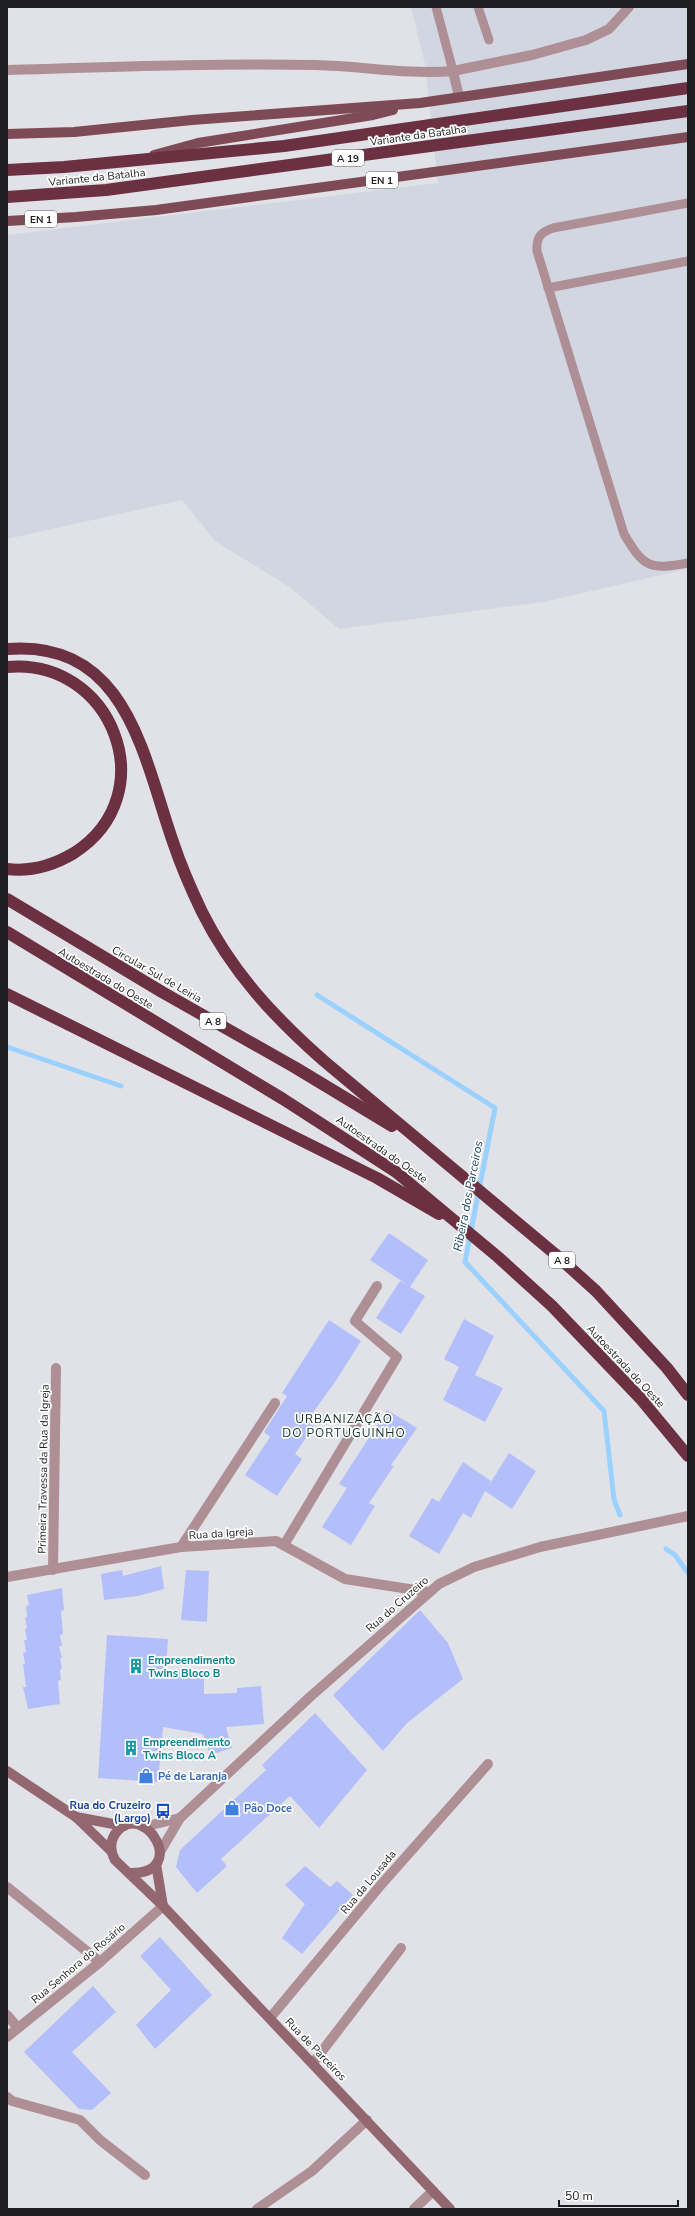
<svg xmlns="http://www.w3.org/2000/svg" width="695" height="2216" font-family="'Nunito Sans',sans-serif">
  <rect width="100%" height="100%" fill="#e1e2e7"/>
  <path fill="#d2d6e1" d="M411,7H688V569L543,602L339,629L291,588L215,541L182,500L7,539V235L438,183L425,64Z"/>
  <g fill="none" stroke-linecap="round" stroke-linejoin="round">
    <g stroke="#9ad1fe" stroke-width="5">
      <path d="M317,995L495,1108L465,1262L604,1411L614,1499L620,1515"/>
      <path d="M7,1047L121,1086"/>
      <path d="M666,1549L675,1555L688,1573"/>
    </g>
  </g>
  <g fill="#b2bffb">
    <path d="M389,1233L428,1260L410,1287L425,1296L401,1334L376,1318L400,1281L409,1286L370,1260Z"/>
    <path d="M464,1319L494,1336L475,1375L503,1388L485,1422L443,1400L459,1367L444,1359Z"/>
    <path d="M329,1320L361,1341L337,1379L312,1414L319,1418L295,1454L302,1459L277,1496L245,1475L270,1437L264,1432L287,1396L282,1393Z"/>
    <path d="M387,1410L417,1428L391,1465L394,1466L369,1503L375,1506L351,1545L322,1527L347,1488L339,1484Z"/>
    <path d="M509,1453L536,1471L512,1509L485,1491L471,1518L463,1513L439,1554L409,1536L432,1498L439,1502L463,1462L491,1481L486,1490Z"/>
    <path d="M161,1566L164,1589L138,1596L104,1600L101,1574L122,1570L123,1576Z"/>
    <path d="M186,1570L209,1571L207,1622L181,1620Z"/>
    <path d="M62,1588L64,1610L61,1611L63,1634L60,1635L62,1646H59L62,1658H60L62,1668L60,1670L61,1680L58,1681L60,1704L28,1709L23,1687H26L23,1664H25L23,1653L26,1652L24,1640H27L25,1629L27,1628L25,1618L27,1617L26,1606L29,1605L27,1595Z"/>
    <path d="M420,1610L448,1643L463,1679L407,1723L383,1751L333,1695Z"/>
    <path d="M107,1635L168,1639L166,1669L204,1674V1694L237,1693V1688L261,1686L264,1724L226,1727L232,1748L210,1755L203,1734L163,1727L158,1782L98,1778Z"/>
    <path d="M315,1713L367,1770L319,1828L290,1796L221,1859L227,1866L197,1893L176,1867L180,1850L266,1770L262,1765Z"/>
    <path d="M305,1866L330,1887L337,1881L353,1895L302,1954L282,1938L305,1904L285,1885Z"/>
    <path d="M160,1937L212,1995L155,2049L136,2025L171,1990L140,1956Z"/>
    <path d="M93,1986L116,2012L72,2052L111,2093L92,2110L79,2109L24,2052Z"/>
  </g>
  <g fill="none" stroke-linecap="round" stroke-linejoin="round">
    <g stroke="#ae8f95" stroke-width="9">
      <path d="M436,7L453,71"/>
      <path d="M478,7L489,40"/>
      <path d="M688,203L553,228C541,232 536,237 537,251L624,534C644,568 650,570 688,563"/>
      <path d="M548,288L688,261"/>
    </g>
    <g stroke="#ae8f95" stroke-width="10">
      <path d="M7,70C110,67 213,63 316,65C362,66 407,75 453,71L459,97"/>
      <path d="M453,71L532,55L586,40L609,29L629,7"/>
      <path d="M284,1545L397,1357L355,1321L377,1286"/>
      <path d="M181,1547L275,1403"/>
      <path d="M53,1570L56,1368"/>
      <path d="M7,1577L181,1547L276,1541L345,1579L428,1592"/>
      <path d="M7,1887L100,1962"/>
      <path d="M7,2015L18,2028"/>
      <path d="M270,2018L380,1886L488,1764"/>
      <path d="M7,2037L100,1962L163,1906"/>
      <path d="M313,2063L401,1948"/>
      <path d="M7,2097L12,2101L80,2120L100,2140L145,2175"/>
      <path d="M257,2209L312,2171L367,2120"/>
      <path d="M414,2209L433,2191"/>
    </g>
    <g stroke="#ae8f95" stroke-width="10">
      <path d="M143,1827L180,1818"/>
      <path d="M160,1852L180,1818L311,1696L439,1584L474,1567L540,1547L688,1516"/>
    </g>
    <g stroke="#936770" stroke-width="10">
      <path d="M7,1771L76,1817L111,1851"/>
      <path d="M76,1817L124,1826"/>
      <path d="M156,1864L163,1906"/>
      <path d="M130,1873C192,1874 142,1796 115,1834C110,1842 110,1851 115,1860L163,1906L450,2209"/>
    </g>
    <g stroke="#7e4a56" stroke-width="10">
      <path d="M7,134L74,132L192,120L420,103L688,64"/>
      <path d="M154,155L198,143L373,115L393,110"/>
      <path d="M7,221L76,217L156,210L688,137"/>
    </g>
    <g stroke="#6b3041" stroke-width="12">
      <path d="M7,170L64,167L284,146L688,88"/>
      <path d="M7,197L106,190L688,111"/>
      <path d="M7,649C127,639 143,756 173,842C181,866 191,889 202,912C232,972 274,1017 324,1061L555,1254L596,1291L667,1368L688,1395"/>
      <path d="M7,667C112,657 166,794 74,853C54,865 31,872 7,869"/>
      <path d="M7,899L162,992L296,1068L392,1126"/>
      <path d="M7,932L283,1099L396,1172L498,1257L552,1306L640,1398L688,1456"/>
      <path d="M7,994L377,1178L439,1214"/>
    </g>
  </g>
  <defs>
    <symbol id="building-bare" viewBox="-9 -9 18 18"><path d="M-4-6H4V6H1V3H-1V6H-4ZM-2.5-4.3h1.7v1.8h-1.7ZM.8-4.3h1.7v1.8H.8ZM-2.5-1h1.7V.8h-1.7ZM.8-1h1.7V.8H.8Z" fill="#0f9aa8" stroke="#fff" stroke-width="2.5" paint-order="stroke"/></symbol>
    <symbol id="shop-bare" viewBox="-9 -9 18 18"><path d="M-5-2.5h2.3a2.7 3.5 0 0 1 5.4 0H5L5.5 6h-11ZM-1.5-2.5h3a1.5 2.3 0 0 0-3 0Z" fill="#3f7fe0" stroke="#fff" stroke-width="2.5" paint-order="stroke"/></symbol>
    <symbol id="bus-bare" viewBox="-9 -9 18 18"><path d="M-5-6H5V4H4V6H2V4H-2V6H-4V4H-5ZM-3.5-4V0h7V-4ZM-3.5 1.2v1.5H-2V1.2ZM2 1.2v1.5H3.5V1.2Z" fill="#1a4fb4" stroke="#fff" stroke-width="2.5" paint-order="stroke"/></symbol>
  </defs>
  <g fill-rule="evenodd">
    <use href="#building-bare" x="125" y="1655" width="22" height="22"/>
    <use href="#building-bare" x="120" y="1737" width="22" height="22"/>
    <use href="#shop-bare" x="135" y="1765" width="22" height="22"/>
    <use href="#shop-bare" x="221" y="1797" width="22" height="22"/>
    <use href="#bus-bare" x="152" y="1800" width="22" height="22"/>
  </g>
  <g text-anchor="middle" stroke-width="3.5" stroke-linejoin="round" paint-order="stroke">
    <g fill="#fff" stroke="#626263" stroke-width="1">
      <rect x="332" y="150" width="32" height="16" rx="3"/>
      <rect x="366" y="172" width="32" height="16" rx="3"/>
      <rect x="25" y="211" width="32" height="16" rx="3"/>
      <rect x="200" y="1013" width="26" height="16" rx="3"/>
      <rect x="549" y="1252" width="26" height="16" rx="3"/>
    </g>
    <g font-size="10" font-weight="bold" fill="#1e1e20">
      <text x="348" y="162">A 19</text>
      <text x="382" y="184">EN 1</text>
      <text x="41" y="223">EN 1</text>
      <text x="213" y="1025">A 8</text>
      <text x="562" y="1264">A 8</text>
    </g>
    <g font-size="11" fill="#1e1e20" stroke="#fff">
      <text transform="translate(418 135) rotate(-8)" y="4">Variante da Batalha</text>
      <text transform="translate(97 177) rotate(-6)" y="4">Variante da Batalha</text>
      <text transform="translate(157 974) rotate(30)" y="4">Circular Sul de Leiria</text>
      <text transform="translate(106 978) rotate(31)" y="4">Autoestrada do Oeste</text>
      <text transform="translate(382 1149) rotate(35)" y="4">Autoestrada do Oeste</text>
      <text transform="translate(626 1366) rotate(47)" y="4">Autoestrada do Oeste</text>
      <text transform="translate(43 1469) rotate(-89)" y="4">Primeira Travessa da Rua da Igreja</text>
      <text transform="translate(221 1533) rotate(-4)" y="4">Rua da Igreja</text>
      <text transform="translate(397 1604) rotate(-41)" y="4">Rua do Cruzeiro</text>
      <text transform="translate(368 1882) rotate(-50)" y="4">Rua da Lousada</text>
      <text transform="translate(78 1963) rotate(-40)" y="4">Rua Senhora do Rosário</text>
      <text transform="translate(316 2049) rotate(46)" y="4">Rua de Parceiros</text>
    </g>
    <g font-size="11" font-weight="bold" fill="#0d838f" stroke="#fff" text-anchor="start">
      <text x="148" y="1664">Empreendimento<tspan x="148" dy="13">Twins Bloco B</tspan></text>
      <text x="143" y="1746">Empreendimento<tspan x="143" dy="13">Twins Bloco A</tspan></text>
    </g>
    <g font-size="11" font-weight="bold" fill="#366cbe" stroke="#fff" text-anchor="start">
      <text x="158" y="1780">Pé de Laranja</text>
      <text x="244" y="1812">Pão Doce</text>
    </g>
    <g font-size="11" font-weight="bold" fill="#164399" stroke="#fff" text-anchor="end">
      <text x="151" y="1809">Rua do Cruzeiro<tspan x="151" dy="13">(Largo)</tspan></text>
    </g>
    <g font-size="12" font-style="italic" fill="#194260" stroke="#fff">
      <text transform="translate(468 1196) rotate(-79)" y="4">Ribeira dos Parceiros</text>
    </g>
    <g font-size="12" letter-spacing="1" fill="#103028" stroke="#fff">
      <text x="344" y="1423">URBANIZAÇÃO<tspan x="344" dy="14">DO PORTUGUINHO</tspan></text>
    </g>
  </g>
  <rect width="695" height="2216" fill="none" stroke="#1e1e20" stroke-width="16"/>
  <path d="M559 2200v6h119v-6" fill="none" stroke="#1e1e20" stroke-width="2"/>
  <text x="565" y="2200" font-size="12" fill="#1e1e20" stroke="#ffffff" stroke-width="3" paint-order="stroke">50 m</text>
</svg>
